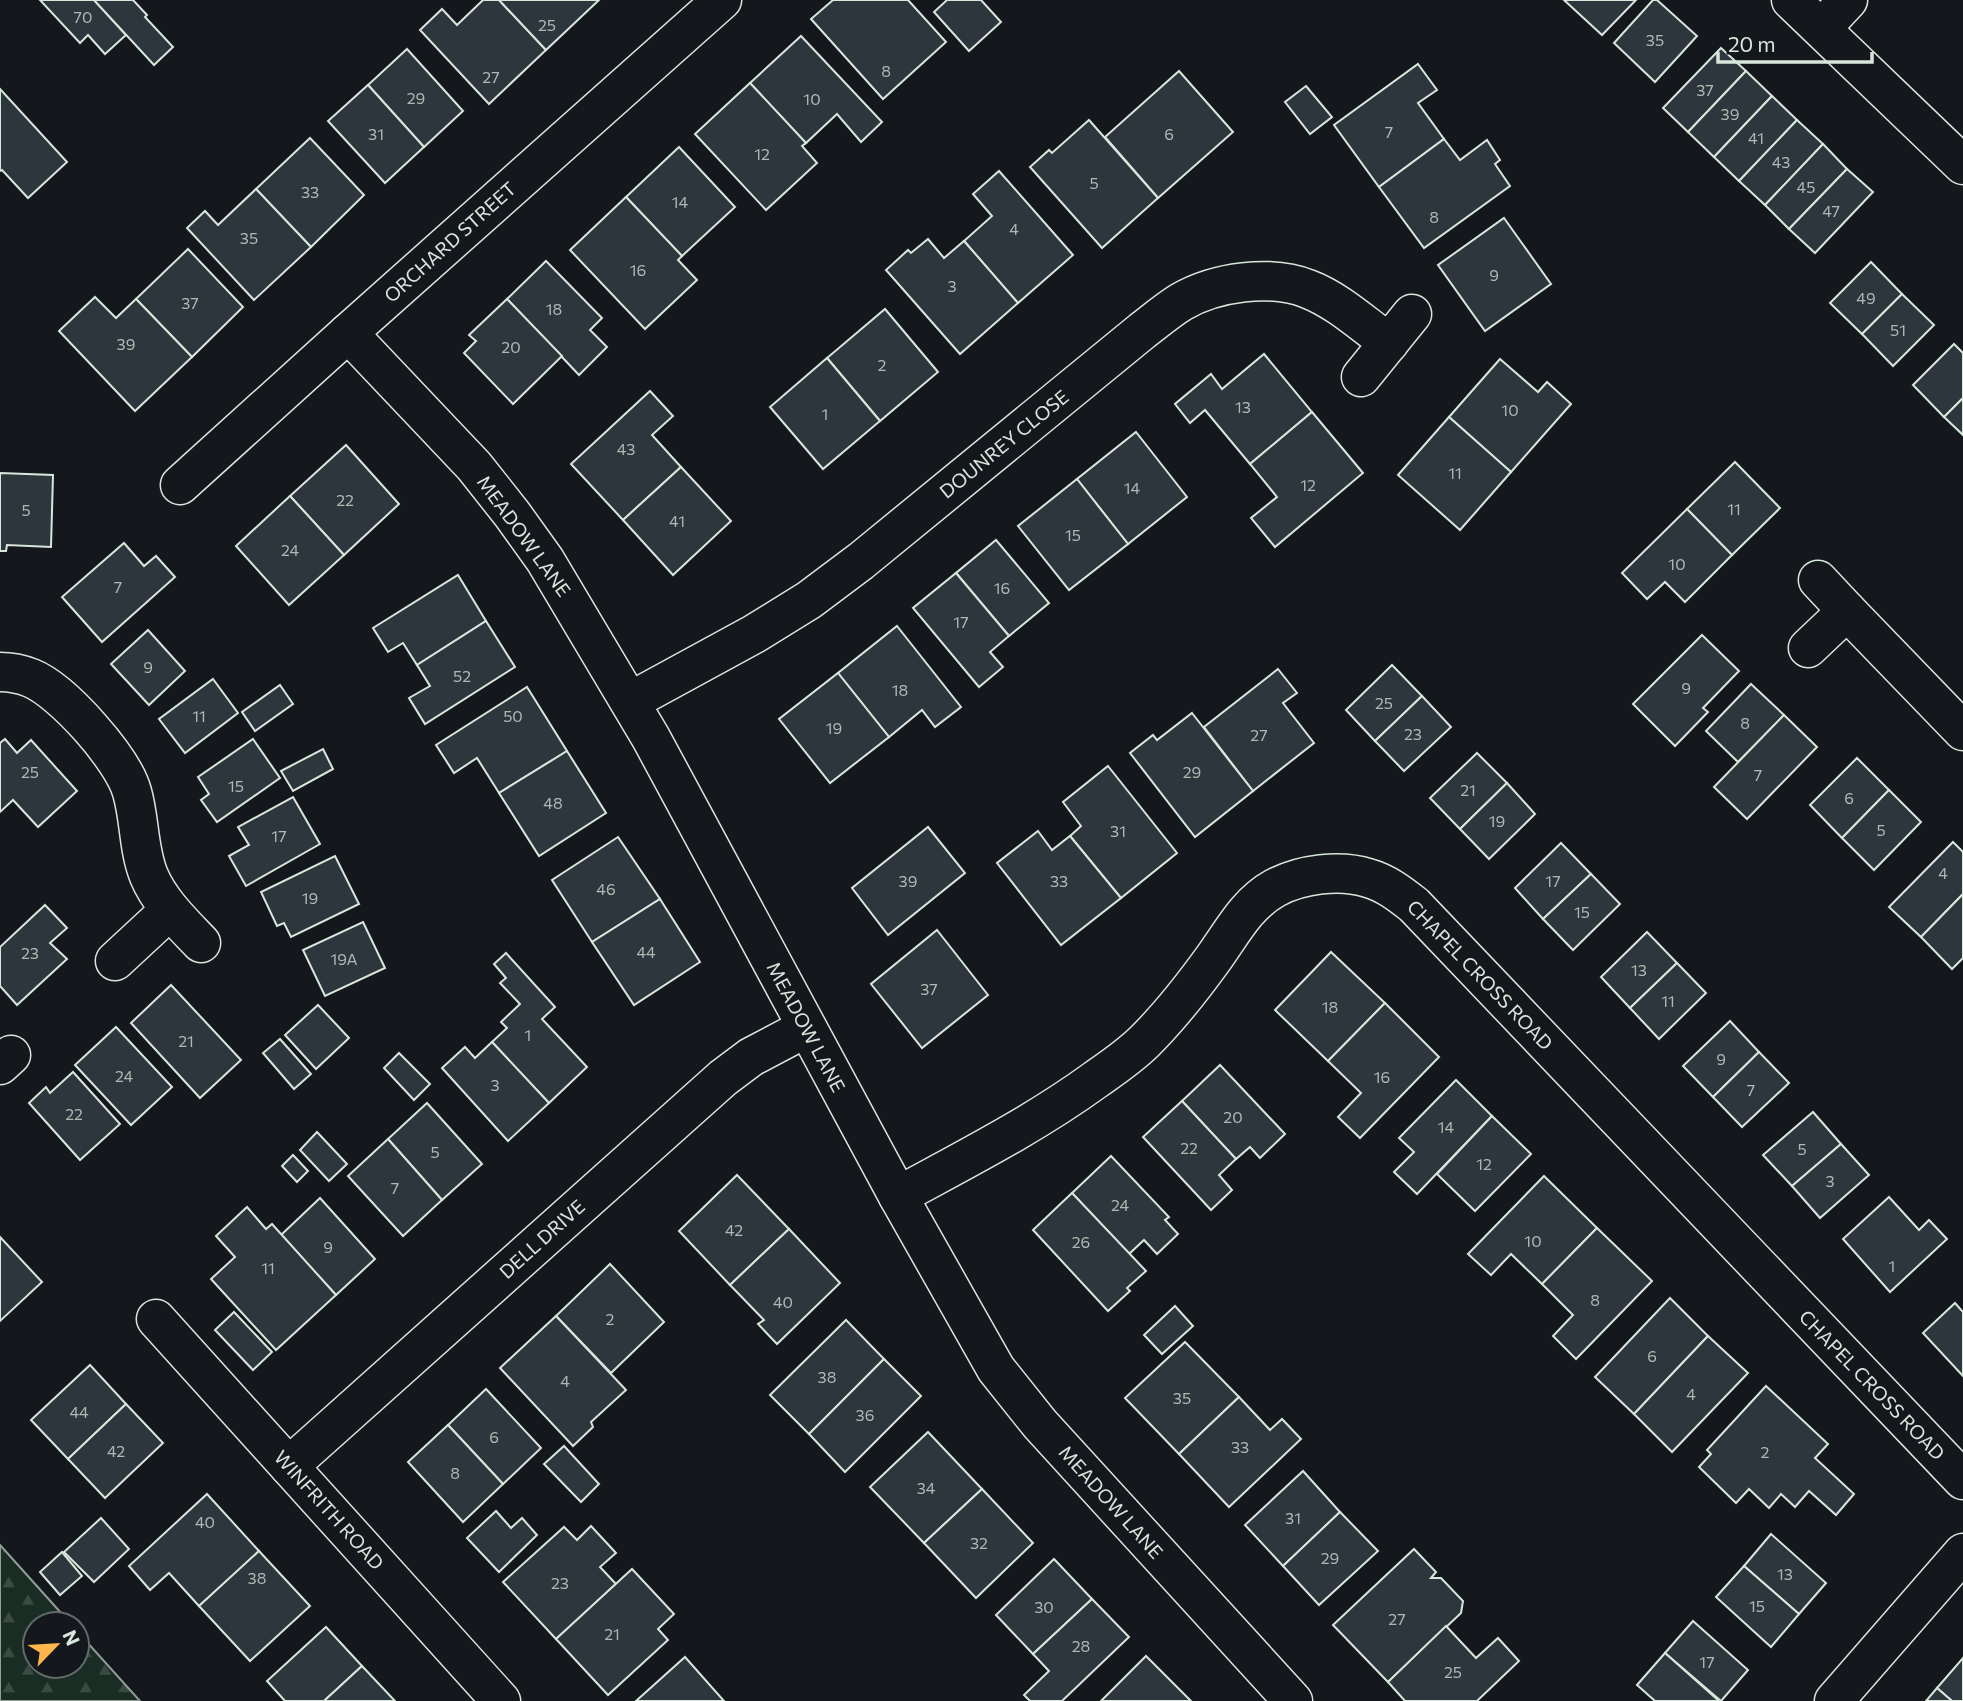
<svg xmlns="http://www.w3.org/2000/svg" width="1963" height="1701" font-family="Commissioner,sans-serif">
  <defs>
    <pattern id="forest-firs" width="22" height="20" patternUnits="userSpaceOnUse" patternTransform="scale(1.75)"><rect width="22" height="20" fill="#1a2d24"/><path d="M5 1l3.5 6h-7zM16 11l3.5 6h-7z" fill="#3b4b43"/></pattern>
  </defs>
  <rect width="100%" height="100%" fill="#14181c"/>
  <path fill="url(#forest-firs)" stroke="#939e99" stroke-width="2" d="M0,1545L71,1624H35V1666H77V1631L140,1701H0Z"/>
  <g fill="#2c363c" stroke="#d8e6dc" stroke-width="2">
    <path d="M40,0H94L126,35L105,54L88,35L80,43Z"/>
    <path d="M94,0H133L147,15L145,17L173,47L154,65Z"/>
    <path d="M483,0H499L546,50L489,104L420,30L442,9L457,25Z"/>
    <path d="M499,0H599L546,50Z"/>
    <path d="M833,0H908L946,42L883,99L811,19Z"/>
    <path d="M947,0H981L1001,22L969,51L934,12Z"/>
    <path d="M1564,0H1636L1602,35Z"/>
    <path d="M1653,0H1657L1697,36L1655,82L1614,43Z"/>
    <path d="M801,36L882,122L861,142L837,114L806,143L750,83Z"/>
    <path d="M1721,48L1746,71L1688,132L1663,108Z"/>
    <path d="M407,49L463,111L424,147L368,85Z"/>
    <path d="M1418,64L1437,90L1418,103L1444,139L1379,187L1334,125Z"/>
    <path d="M1179,71L1233,132L1158,198L1105,137Z"/>
    <path d="M1746,71L1772,96L1714,157L1688,132Z"/>
    <path d="M750,83L806,143L802,146L817,163L766,210L695,134Z"/>
    <path d="M368,85L424,147L385,183L328,121Z"/>
    <path d="M1306,86L1332,117L1310,134L1285,102Z"/>
    <path d="M0,89L67,162L28,198L2,170L0,171Z"/>
    <path d="M1772,96L1797,120L1739,181L1714,157Z"/>
    <path d="M1089,120L1158,198L1102,248L1030,167L1049,150L1052,153Z"/>
    <path d="M1797,120L1823,144L1765,205L1739,181Z"/>
    <path d="M310,138L364,195L311,247L256,189Z"/>
    <path d="M1444,139L1460,160L1487,140L1500,160L1495,164L1510,186L1424,248L1379,187Z"/>
    <path d="M1823,144L1847,169L1789,229L1765,205Z"/>
    <path d="M679,147L735,207L682,256L626,197Z"/>
    <path d="M1847,169L1873,192L1815,253L1789,229Z"/>
    <path d="M999,171L1073,255L1018,303L964,241L992,216L973,194Z"/>
    <path d="M256,189L311,247L254,300L187,228L205,211L218,225Z"/>
    <path d="M626,197L682,256L678,260L697,280L645,329L570,250Z"/>
    <path d="M1504,218L1551,284L1485,331L1438,265Z"/>
    <path d="M928,239L944,258L964,241L1018,303L960,354L886,270L908,250L911,253Z"/>
    <path d="M188,249L243,307L192,357L136,299Z"/>
    <path d="M546,261L602,318L590,330L607,347L579,375L507,299Z"/>
    <path d="M1871,262L1902,294L1862,334L1830,303Z"/>
    <path d="M1902,294L1934,325L1893,366L1862,334Z"/>
    <path d="M95,297L116,318L136,299L192,357L135,411L59,331Z"/>
    <path d="M507,299L562,356L513,404L464,353L476,341L469,335Z"/>
    <path d="M885,309L938,372L880,421L827,358Z"/>
    <path d="M1954,344L1963,353V398L1944,417L1913,385Z"/>
    <path d="M1264,354L1312,412L1250,464L1205,410L1190,423L1175,404L1211,374L1222,389Z"/>
    <path d="M827,358L880,421L823,469L770,407Z"/>
    <path d="M1500,359L1538,392L1547,382L1571,404L1511,472L1449,417Z"/>
    <path d="M650,391L673,416L652,435L681,467L623,520L571,464Z"/>
    <path d="M1963,398V435L1944,417Z"/>
    <path d="M1312,412L1363,473L1275,547L1251,518L1277,497L1250,464Z"/>
    <path d="M1449,417L1511,472L1460,530L1398,475Z"/>
    <path d="M1136,432L1187,497L1128,544L1077,479Z"/>
    <path d="M346,445L399,504L344,555L290,496Z"/>
    <path d="M1735,462L1780,508L1732,555L1687,509Z"/>
    <path d="M681,467L731,521L673,575L623,520Z"/>
    <path d="M0,473L53,475L51,547L7,545L6,551H0Z"/>
    <path d="M1077,479L1128,544L1069,590L1018,526Z"/>
    <path d="M290,496L344,555L289,605L236,546Z"/>
    <path d="M1687,509L1732,555L1685,602L1665,582L1647,599L1622,573Z"/>
    <path d="M996,540L1049,603L1009,636L956,573Z"/>
    <path d="M124,543L144,566L156,556L175,577L102,642L62,597Z"/>
    <path d="M956,573L1009,636L990,652L1003,667L979,687L913,608Z"/>
    <path d="M458,575L486,621L417,665L403,643L388,652L373,628Z"/>
    <path d="M486,621L515,667L425,724L409,698L430,686L417,665Z"/>
    <path d="M897,626L961,707L935,727L922,710L889,737L838,673Z"/>
    <path d="M148,630L185,671L149,705L111,664Z"/>
    <path d="M1702,635L1739,671L1703,708L1708,712L1675,746L1633,704Z"/>
    <path d="M1392,665L1422,696L1375,741L1346,710Z"/>
    <path d="M1278,669L1297,693L1283,703L1314,743L1253,791L1204,727Z"/>
    <path d="M838,673L889,737L830,783L779,719Z"/>
    <path d="M213,679L238,713L185,753L159,719Z"/>
    <path d="M1751,684L1784,715L1738,762L1706,731Z"/>
    <path d="M280,685L293,704L255,731L242,712Z"/>
    <path d="M527,687L567,751L499,793L477,758L454,773L436,745Z"/>
    <path d="M1422,696L1451,727L1404,771L1375,741Z"/>
    <path d="M1192,713L1253,791L1195,837L1130,753L1153,735L1157,740Z"/>
    <path d="M1784,715L1817,747L1747,819L1714,787Z"/>
    <path d="M5,739L17,753L31,740L77,791L38,827L13,800L0,812V743Z"/>
    <path d="M253,739L280,778L217,822L201,800L209,794L198,777Z"/>
    <path d="M323,749L333,769L293,791L281,771Z"/>
    <path d="M567,751L606,813L539,856L499,793Z"/>
    <path d="M1477,753L1507,783L1460,829L1430,798Z"/>
    <path d="M1857,758L1889,790L1842,838L1810,805Z"/>
    <path d="M1108,766L1177,853L1121,898L1070,836L1081,826L1063,802Z"/>
    <path d="M1507,783L1535,814L1489,859L1460,829Z"/>
    <path d="M1889,790L1921,822L1874,870L1842,838Z"/>
    <path d="M293,797L320,844L246,886L229,856L249,845L238,827Z"/>
    <path d="M928,827L965,873L888,935L852,888Z"/>
    <path d="M1038,831L1052,850L1070,836L1121,898L1061,945L997,863Z"/>
    <path d="M618,837L660,899L592,942L552,880Z"/>
    <path d="M1953,842L1963,852V894L1921,937L1889,907Z"/>
    <path d="M1561,843L1591,874L1543,919L1515,888Z"/>
    <path d="M335,856L359,904L291,937L284,923L277,926L261,892Z"/>
    <path d="M1591,874L1620,904L1573,950L1543,919Z"/>
    <path d="M1963,894V958L1952,969L1921,937Z"/>
    <path d="M660,899L700,962L634,1005L592,942Z"/>
    <path d="M45,905L67,928L50,943L67,959L17,1005L0,986V947Z"/>
    <path d="M363,922L385,968L325,996L303,950Z"/>
    <path d="M937,930L988,995L922,1048L871,984Z"/>
    <path d="M1647,932L1677,963L1630,1008L1601,977Z"/>
    <path d="M1331,952L1385,1003L1328,1061L1275,1010Z"/>
    <path d="M506,953L555,1007L542,1019L587,1067L549,1103L492,1042L507,1028L501,1022L520,1004L500,983L506,978L494,964Z"/>
    <path d="M1677,963L1706,993L1659,1039L1630,1008Z"/>
    <path d="M171,985L241,1060L200,1098L131,1023Z"/>
    <path d="M1385,1003L1439,1057L1360,1138L1338,1117L1361,1093L1328,1061Z"/>
    <path d="M318,1005L349,1038L316,1069L285,1035Z"/>
    <path d="M1730,1021L1759,1052L1713,1097L1683,1066Z"/>
    <path d="M116,1027L172,1087L131,1125L75,1065Z"/>
    <path d="M280,1039L311,1074L294,1089L263,1053Z"/>
    <path d="M492,1042L549,1103L508,1141L442,1068L465,1047L475,1058Z"/>
    <path d="M1759,1052L1789,1083L1742,1127L1713,1097Z"/>
    <path d="M399,1053L430,1084L414,1100L384,1068Z"/>
    <path d="M1220,1065L1285,1134L1260,1158L1250,1147L1236,1159L1182,1101Z"/>
    <path d="M73,1072L120,1124L80,1160L29,1103L46,1087L50,1093Z"/>
    <path d="M1456,1080L1492,1116L1417,1194L1394,1172L1414,1152L1399,1138Z"/>
    <path d="M1182,1101L1236,1159L1219,1175L1232,1190L1211,1210L1143,1137Z"/>
    <path d="M427,1103L482,1164L442,1200L388,1139Z"/>
    <path d="M1813,1112L1841,1144L1792,1186L1763,1155Z"/>
    <path d="M1492,1116L1531,1154L1475,1211L1437,1174Z"/>
    <path d="M317,1132L347,1164L329,1181L300,1150Z"/>
    <path d="M388,1139L442,1200L403,1236L348,1176Z"/>
    <path d="M1841,1144L1869,1175L1820,1218L1792,1186Z"/>
    <path d="M293,1155L308,1171L297,1182L282,1166Z"/>
    <path d="M1111,1156L1169,1217L1165,1220L1178,1234L1157,1254L1144,1240L1129,1254L1072,1193Z"/>
    <path d="M737,1175L789,1229L730,1285L679,1231Z"/>
    <path d="M1544,1176L1597,1228L1542,1284L1511,1254L1491,1275L1468,1254Z"/>
    <path d="M1072,1193L1146,1271L1127,1288L1130,1291L1108,1311L1033,1230Z"/>
    <path d="M1889,1197L1919,1230L1929,1220L1947,1239L1890,1292L1843,1239Z"/>
    <path d="M320,1198L375,1259L336,1295L281,1235Z"/>
    <path d="M247,1207L266,1229L272,1224L336,1295L276,1350L211,1279L235,1257L216,1236Z"/>
    <path d="M1597,1228L1652,1281L1576,1359L1553,1336L1573,1315L1542,1284Z"/>
    <path d="M789,1229L840,1283L777,1344L758,1324L764,1320L730,1285Z"/>
    <path d="M0,1237L42,1282L0,1321Z"/>
    <path d="M610,1264L664,1322L611,1373L556,1316Z"/>
    <path d="M1670,1298L1708,1336L1634,1414L1595,1377Z"/>
    <path d="M1955,1303L1963,1312V1376L1923,1333Z"/>
    <path d="M1175,1306L1193,1326L1162,1354L1144,1335Z"/>
    <path d="M234,1312L272,1352L253,1370L215,1330Z"/>
    <path d="M556,1316L626,1390L591,1422L593,1427L573,1446L500,1368Z"/>
    <path d="M846,1320L884,1359L809,1434L770,1395Z"/>
    <path d="M1708,1336L1748,1373L1672,1452L1634,1414Z"/>
    <path d="M1185,1342L1239,1397L1179,1454L1125,1398Z"/>
    <path d="M884,1359L921,1396L845,1472L809,1434Z"/>
    <path d="M90,1365L126,1404L68,1459L31,1420Z"/>
    <path d="M1766,1386L1828,1444L1815,1458L1854,1494L1836,1515L1809,1491L1795,1507L1781,1494L1769,1508L1749,1489L1736,1503L1699,1467L1711,1454L1707,1450Z"/>
    <path d="M486,1389L541,1448L503,1484L448,1425Z"/>
    <path d="M1239,1397L1270,1430L1282,1419L1301,1439L1229,1507L1179,1454Z"/>
    <path d="M126,1404L163,1443L105,1498L68,1459Z"/>
    <path d="M448,1425L503,1484L463,1522L408,1462Z"/>
    <path d="M928,1432L982,1489L924,1543L870,1487Z"/>
    <path d="M564,1446L599,1484L581,1502L544,1464Z"/>
    <path d="M1303,1471L1340,1512L1283,1566L1245,1525Z"/>
    <path d="M982,1489L1033,1543L976,1598L924,1543Z"/>
    <path d="M207,1494L259,1551L199,1606L169,1573L150,1590L129,1566Z"/>
    <path d="M496,1511L511,1528L522,1518L537,1535L499,1572L467,1538Z"/>
    <path d="M1340,1512L1378,1551L1319,1605L1283,1566Z"/>
    <path d="M101,1518L129,1549L94,1582L64,1552Z"/>
    <path d="M591,1526L616,1553L600,1567L616,1584L556,1639L503,1582L564,1527L577,1540Z"/>
    <path d="M1771,1534L1826,1583L1799,1614L1744,1566Z"/>
    <path d="M1414,1549L1436,1572L1431,1578H1441L1463,1601L1461,1613L1388,1682L1333,1625Z"/>
    <path d="M259,1551L310,1606L250,1661L199,1606Z"/>
    <path d="M62,1552L82,1576L60,1595L40,1572Z"/>
    <path d="M1054,1559L1092,1599L1033,1654L996,1615Z"/>
    <path d="M1744,1566L1799,1614L1771,1647L1716,1597Z"/>
    <path d="M632,1569L674,1614L658,1629L668,1640L608,1695L556,1639Z"/>
    <path d="M1092,1599L1129,1637L1062,1701H1030L1024,1695L1049,1671L1033,1654Z"/>
    <path d="M1693,1621L1748,1670L1721,1701L1665,1653Z"/>
    <path d="M1446,1626L1476,1658L1498,1638L1519,1661L1477,1701H1405L1388,1682Z"/>
    <path d="M326,1627L362,1666L324,1701H285L267,1681Z"/>
    <path d="M1665,1653L1719,1701H1655L1637,1685Z"/>
    <path d="M1146,1656L1191,1701H1101Z"/>
    <path d="M685,1657L724,1701H636Z"/>
    <path d="M1963,1658V1701H1952L1937,1688Z"/>
    <path d="M362,1666L395,1701H324Z"/>
    <path d="M1937,1688L1952,1701H1926Z"/>
  </g>
  <g fill="none" stroke-linecap="round" stroke-linejoin="round">
    <defs>
      <g id="minor">
        <path d="M1791,0L1963,165"/>
        <path d="M1822,28L1848,0"/>
        <path d="M348,333L474,466L512,514L545,560L651,738L898,1196L996,1369L1040,1424L1293,1701"/>
        <path d="M1361,377L1412,314"/>
        <path d="M180,485L348,333L722,0"/>
        <path d="M1847,611L1963,731"/>
        <path d="M1808,648L1847,611L1818,580"/>
        <path d="M0,672C11,672 21,674 31,678C63,691 123,759 132,792C140,819 138,849 149,876C160,902 181,922 201,943"/>
        <path d="M631,701L754,634L809,600L861,561L1142,331C1155,321 1168,310 1181,302C1215,282 1271,274 1308,289C1337,300 1363,324 1389,343"/>
        <path d="M115,961L170,910"/>
        <path d="M0,1065L11,1055"/>
        <path d="M898,1196C964,1160 1033,1125 1095,1080C1112,1068 1130,1056 1145,1041C1170,1016 1192,988 1213,959C1232,933 1246,904 1275,888C1301,874 1340,869 1368,878C1386,883 1400,894 1414,905L1963,1480"/>
        <path d="M156,1319L501,1701"/>
        <path d="M289,1466L723,1078L751,1057L806,1028"/>
        <path d="M1834,1701L1963,1553"/>
      </g>
    </defs>
    <use href="#minor" stroke="#d8e6dc" stroke-width="41"/>
    <use href="#minor" stroke="#14181c" stroke-width="38"/>
  </g>
  <g text-anchor="middle" stroke-width="5" stroke-linejoin="round" paint-order="stroke">
    <g font-size="16" fill="#adbab4">
      <text x="83" y="23">70</text>
      <text x="547" y="31">25</text>
      <text x="1655" y="46">35</text>
      <text x="886" y="77">8</text>
      <text x="491" y="83">27</text>
      <text x="1705" y="96">37</text>
      <text x="416" y="104">29</text>
      <text x="812" y="105">10</text>
      <text x="1730" y="120">39</text>
      <text x="1389" y="138">7</text>
      <text x="376" y="140">31</text>
      <text x="1169" y="140">6</text>
      <text x="1756" y="144">41</text>
      <text x="762" y="160">12</text>
      <text x="1781" y="168">43</text>
      <text x="1094" y="189">5</text>
      <text x="1806" y="193">45</text>
      <text x="310" y="198">33</text>
      <text x="680" y="208">14</text>
      <text x="1831" y="217">47</text>
      <text x="1434" y="223">8</text>
      <text x="1014" y="235">4</text>
      <text x="249" y="244">35</text>
      <text x="638" y="276">16</text>
      <text x="1494" y="281">9</text>
      <text x="952" y="292">3</text>
      <text x="1866" y="304">49</text>
      <text x="190" y="309">37</text>
      <text x="554" y="315">18</text>
      <text x="1898" y="336">51</text>
      <text x="126" y="350">39</text>
      <text x="511" y="353">20</text>
      <text x="882" y="371">2</text>
      <text x="1243" y="413">13</text>
      <text x="1510" y="416">10</text>
      <text x="825" y="420">1</text>
      <text x="626" y="455">43</text>
      <text x="1455" y="479">11</text>
      <text x="1308" y="491">12</text>
      <text x="1132" y="494">14</text>
      <text x="345" y="506">22</text>
      <text x="1734" y="515">11</text>
      <text x="26" y="516">5</text>
      <text x="677" y="527">41</text>
      <text x="1073" y="541">15</text>
      <text x="290" y="556">24</text>
      <text x="1677" y="570">10</text>
      <text x="118" y="593">7</text>
      <text x="1002" y="594">16</text>
      <text x="961" y="628">17</text>
      <text x="148" y="673">9</text>
      <text x="462" y="682">52</text>
      <text x="1686" y="694">9</text>
      <text x="900" y="696">18</text>
      <text x="1384" y="709">25</text>
      <text x="199" y="722">11</text>
      <text x="513" y="722">50</text>
      <text x="1745" y="729">8</text>
      <text x="834" y="734">19</text>
      <text x="1413" y="740">23</text>
      <text x="1259" y="741">27</text>
      <text x="30" y="778">25</text>
      <text x="1192" y="778">29</text>
      <text x="1758" y="781">7</text>
      <text x="236" y="792">15</text>
      <text x="1468" y="796">21</text>
      <text x="1849" y="804">6</text>
      <text x="553" y="809">48</text>
      <text x="1497" y="827">19</text>
      <text x="1881" y="836">5</text>
      <text x="1118" y="837">31</text>
      <text x="279" y="842">17</text>
      <text x="1943" y="879">4</text>
      <text x="908" y="887">39</text>
      <text x="1059" y="887">33</text>
      <text x="1553" y="887">17</text>
      <text x="606" y="895">46</text>
      <text x="310" y="904">19</text>
      <text x="1582" y="918">15</text>
      <text x="646" y="958">44</text>
      <text x="30" y="959">23</text>
      <text x="344" y="965">19A</text>
      <text x="1639" y="976">13</text>
      <text x="929" y="995">37</text>
      <text x="1668" y="1007">11</text>
      <text x="1330" y="1013">18</text>
      <text x="528" y="1041">1</text>
      <text x="186" y="1047">21</text>
      <text x="1721" y="1065">9</text>
      <text x="124" y="1082">24</text>
      <text x="1382" y="1083">16</text>
      <text x="495" y="1091">3</text>
      <text x="1751" y="1096">7</text>
      <text x="74" y="1120">22</text>
      <text x="1233" y="1123">20</text>
      <text x="1446" y="1133">14</text>
      <text x="1189" y="1154">22</text>
      <text x="1802" y="1155">5</text>
      <text x="435" y="1158">5</text>
      <text x="1484" y="1170">12</text>
      <text x="1830" y="1187">3</text>
      <text x="395" y="1194">7</text>
      <text x="1120" y="1211">24</text>
      <text x="734" y="1236">42</text>
      <text x="1533" y="1247">10</text>
      <text x="1081" y="1248">26</text>
      <text x="328" y="1253">9</text>
      <text x="1892" y="1272">1</text>
      <text x="268" y="1274">11</text>
      <text x="1595" y="1306">8</text>
      <text x="783" y="1308">40</text>
      <text x="610" y="1325">2</text>
      <text x="1652" y="1362">6</text>
      <text x="827" y="1383">38</text>
      <text x="565" y="1387">4</text>
      <text x="1691" y="1400">4</text>
      <text x="1182" y="1404">35</text>
      <text x="79" y="1418">44</text>
      <text x="865" y="1421">36</text>
      <text x="494" y="1443">6</text>
      <text x="1240" y="1453">33</text>
      <text x="116" y="1457">42</text>
      <text x="1765" y="1458">2</text>
      <text x="455" y="1479">8</text>
      <text x="926" y="1494">34</text>
      <text x="1293" y="1524">31</text>
      <text x="205" y="1528">40</text>
      <text x="979" y="1549">32</text>
      <text x="1330" y="1564">29</text>
      <text x="1785" y="1580">13</text>
      <text x="257" y="1584">38</text>
      <text x="560" y="1589">23</text>
      <text x="1757" y="1612">15</text>
      <text x="1044" y="1613">30</text>
      <text x="1397" y="1625">27</text>
      <text x="612" y="1640">21</text>
      <text x="1081" y="1652">28</text>
      <text x="1707" y="1668">17</text>
      <text x="1453" y="1678">25</text>
    </g>
    <g font-size="19" fill="#d8e6dc" stroke="#14181c">
      <text transform="translate(450 242) rotate(-42)" y="7">ORCHARD STREET</text>
      <text transform="translate(1004 444) rotate(-39)" y="7">DOUNREY CLOSE</text>
      <text transform="translate(524 536) rotate(54)" y="7">MEADOW LANE</text>
      <text transform="translate(1480 975) rotate(46)" y="7">CHAPEL CROSS ROAD</text>
      <text transform="translate(806 1027) rotate(62)" y="7">MEADOW LANE</text>
      <text transform="translate(542 1239) rotate(-42)" y="7">DELL DRIVE</text>
      <text transform="translate(1872 1385) rotate(46)" y="7">CHAPEL CROSS ROAD</text>
      <text transform="translate(1111 1502) rotate(48)" y="7">MEADOW LANE</text>
      <text transform="translate(329 1510) rotate(48)" y="7">WINFRITH ROAD</text>
    </g>
  </g>
  <g transform="translate(56 1645) rotate(65)"><circle r="33" fill="#14181c" stroke="#626a69" stroke-width="2"/>
  <path d="M0-5L12 26L0 18L-12 26Z" fill="#ffb74d"/>
  <text y="-10" font-size="19" font-weight="bold" text-anchor="middle" fill="#d8e6dc">N</text>
  </g>
  <path d="M1718 52v10h154v-10" fill="none" stroke="#d8e6dc" stroke-width="3.5"/>
  <text x="1728" y="52" font-size="21" fill="#d8e6dc" stroke="#14181c" stroke-width="5" paint-order="stroke">20 m</text>
</svg>
